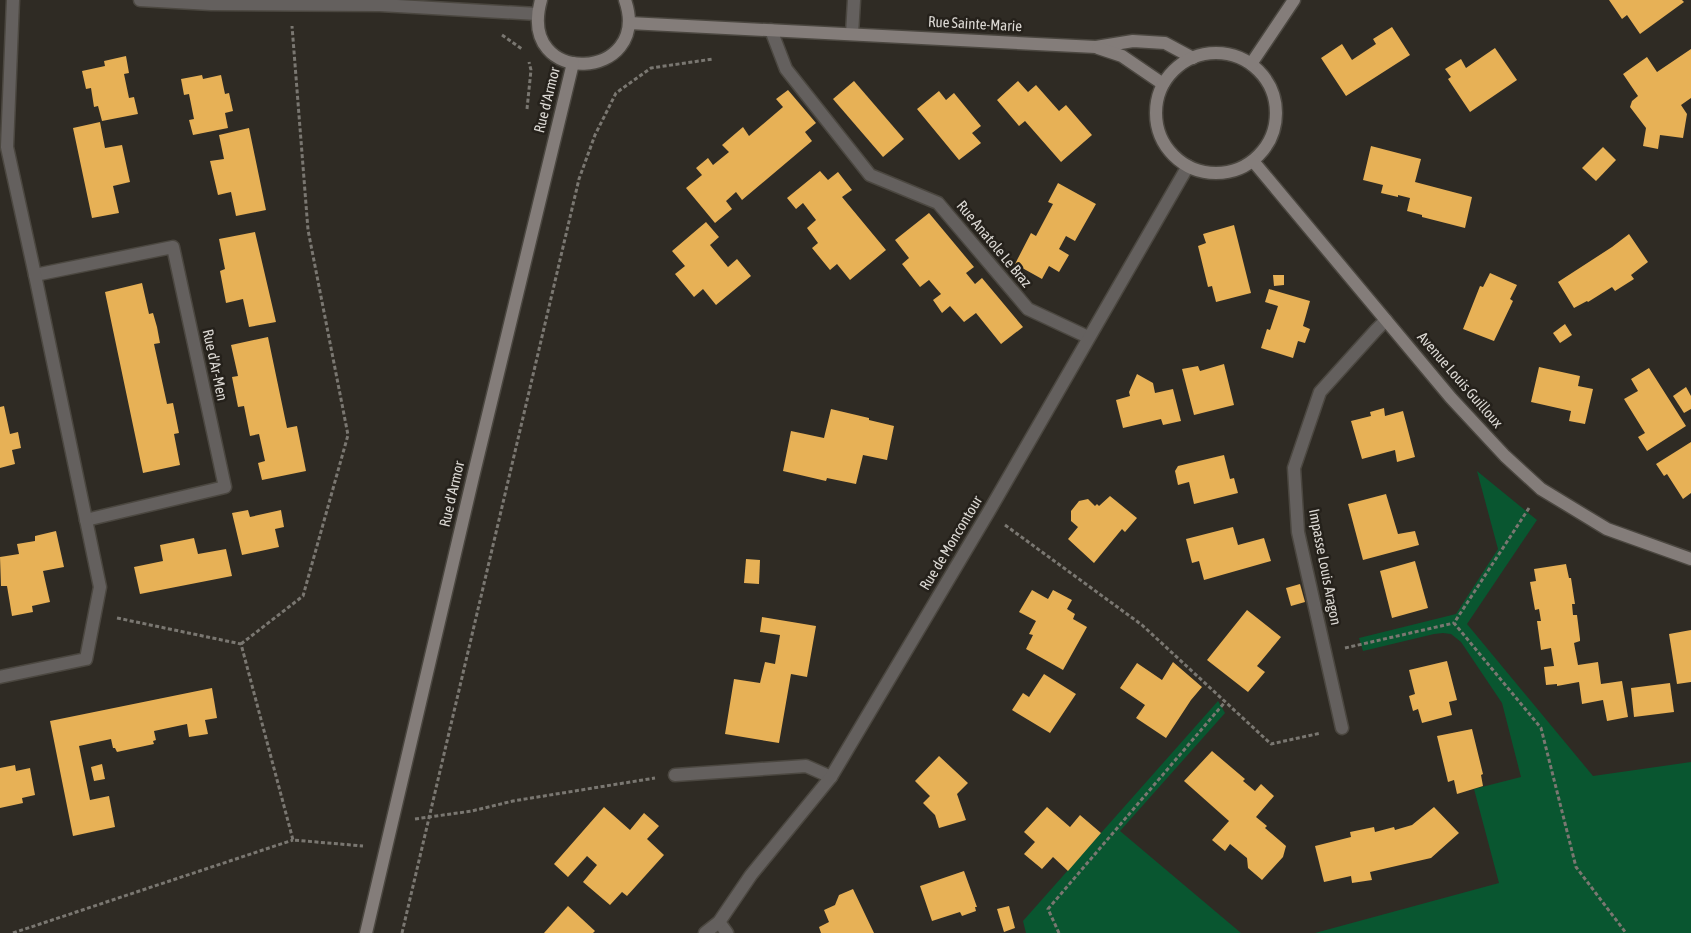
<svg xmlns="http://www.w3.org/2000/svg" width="1691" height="933" font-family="'Asap Condensed',sans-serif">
  <rect width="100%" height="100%" fill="#2f2b24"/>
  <g fill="#095630">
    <path d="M1477,471L1537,520L1467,624L1593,776L1691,762V933H1315L1499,883L1474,789L1521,777L1502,703L1461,642L1451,634L1443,633L1434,634L1363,651L1359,638L1456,614L1498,549Z"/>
    <path d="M1218,701L1225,713L1120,831L1241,933H1026L1023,921Z"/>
  </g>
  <g fill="#e7b156">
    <path d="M1609,0H1682L1684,2L1640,34L1627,15L1622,19Z"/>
    <path d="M1392,27L1410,55L1346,96L1321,58L1342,44L1352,60L1376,44L1373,39Z"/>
    <path d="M1495,48L1517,80L1470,112L1448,79L1451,77L1445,69L1461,59L1466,68Z"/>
    <path d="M1691,49V98L1681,105L1687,114L1683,138L1660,135L1658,149L1643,146L1646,128L1630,107L1632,101L1638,96L1623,74L1647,57L1657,72Z"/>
    <path d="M126,56L129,73L124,74L129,98L134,97L138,114L102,121L98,106L94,107L91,88L86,89L82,71L105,66L104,61Z"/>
    <path d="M202,75L203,79L221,75L225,94L229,93L233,111L225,113L228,128L193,135L189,120L194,119L189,94L184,95L181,79Z"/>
    <path d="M854,81L904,139L883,157L833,99Z"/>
    <path d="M1018,81L1028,92L1036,85L1059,111L1066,105L1092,135L1061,162L1025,121L1019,126L997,100Z"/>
    <path d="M788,90L816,123L805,132L812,141L742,200L736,192L726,201L732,209L715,223L686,188L702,175L696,168L708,158L713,165L729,152L722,145L743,127L749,136L783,107L776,99Z"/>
    <path d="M939,91L946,100L954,93L981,126L972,133L981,143L959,160L917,109Z"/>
    <path d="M100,122L105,148L122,145L130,182L113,186L119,213L92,218L73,128Z"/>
    <path d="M249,128L266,210L236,216L231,192L218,195L210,161L224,159L219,135Z"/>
    <path d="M1371,146L1421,159L1415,182L1472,197L1465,228L1422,217V215L1407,211L1410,198L1398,195V197L1381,193L1383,185L1363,180Z"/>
    <path d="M1603,147L1616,160L1596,181L1582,168Z"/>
    <path d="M820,171L828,180L838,172L852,190L842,197L886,250L850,280L837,264L830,270L812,248L818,243L807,228L816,220L803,203L796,209L787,198Z"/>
    <path d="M1058,183L1096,204L1075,241L1066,236L1059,249L1069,255L1059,272L1049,266L1042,279L1015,264L1031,233L1036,236L1053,204L1048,202Z"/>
    <path d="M929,213L974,267L966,273L975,284L982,278L1023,327L1001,344L976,313L964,322L950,306L942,313L933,300L941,294L929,280L920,287L902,264L909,258L895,240Z"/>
    <path d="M706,222L719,237L710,245L728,267L737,259L751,276L716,305L703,289L694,297L675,274L685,266L672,251Z"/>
    <path d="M1234,225L1251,293L1216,302L1212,286L1208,287L1198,246L1206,243L1203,234Z"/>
    <path d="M255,232L276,322L249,327L243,299L226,303L220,271L225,269L219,239Z"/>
    <path d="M1629,234L1648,262L1631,275L1634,279L1615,291L1612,287L1588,302L1587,301L1574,308L1558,282L1612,247Z"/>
    <path d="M1490,273L1517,285L1510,299L1513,301L1494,341L1463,329L1480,286L1483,287Z"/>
    <path d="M1273,275H1284V285L1274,286Z"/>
    <path d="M142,283L149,314L153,313L157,327L160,343L154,344L167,404L173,403L179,433L174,434L180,465L143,473L105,292Z"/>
    <path d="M1269,289L1310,301L1303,326L1310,329L1305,343L1298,341L1293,358L1261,348L1267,329L1270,330L1278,306L1265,302Z"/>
    <path d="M1565,324L1572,335L1560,343L1553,333Z"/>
    <path d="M268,337L287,428L297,426L306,471L262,480L258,463L265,461L259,434L250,436L244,406L238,407L232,377L238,376L231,345Z"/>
    <path d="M1224,364L1234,405L1194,415L1182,369L1198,366L1200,371Z"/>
    <path d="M1539,367L1580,376L1578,386L1593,389L1585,424L1569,421L1571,411L1531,402Z"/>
    <path d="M1649,368L1686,426L1647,451L1638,437L1645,433L1624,399L1638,391L1631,379Z"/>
    <path d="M1137,374L1153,383L1155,393L1173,389L1181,421L1163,425L1161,419L1123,428L1116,400L1130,396L1129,392Z"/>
    <path d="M1686,387L1691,396V409L1684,413L1673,396Z"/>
    <path d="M4,406L10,434L18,432L21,448L12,450L15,464L0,468V407Z"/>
    <path d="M1384,408L1385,416L1403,411L1415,457L1397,462L1395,450L1362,459L1351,421L1371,416L1370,412Z"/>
    <path d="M831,409L869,418V420L894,426L887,460L863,455L856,484L827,478L826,481L783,471L791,431L824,438Z"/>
    <path d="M1691,442V493L1683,499L1667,474L1664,476L1656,464Z"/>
    <path d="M1224,455L1230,479L1234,478L1238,493L1194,504L1189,482L1178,485L1175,471L1178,466Z"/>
    <path d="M1386,494L1398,534L1415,531L1419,545L1363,560L1348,504Z"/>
    <path d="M1110,496L1137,518L1125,532L1122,529L1094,563L1068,539L1078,527L1071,521V511L1079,501L1088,499L1095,506L1097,504L1099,506Z"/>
    <path d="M248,510L250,517L281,510L284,527L275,529L279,547L242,555L232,513Z"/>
    <path d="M1233,527L1238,545L1264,538L1271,561L1204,580L1199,561L1192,563L1186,539Z"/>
    <path d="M56,531L64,567L43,571L50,602L32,606L33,612L12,616L7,586H1L0,557L19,554L17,544L35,541V536Z"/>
    <path d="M194,538L198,554L226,549L232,576L140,594L134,567L163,561L160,545Z"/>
    <path d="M746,559L760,560L759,584L744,583Z"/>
    <path d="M1415,561L1428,608L1392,618L1380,571Z"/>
    <path d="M1566,564L1569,578H1571L1575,604H1572L1573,615H1577L1580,639V641L1574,643L1578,665L1598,662L1601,684L1622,681L1628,717L1607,721L1603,700L1582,704L1579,682L1557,686V684L1546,685L1544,667L1554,666L1551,648L1541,650L1537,621H1541L1539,609L1535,610L1530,582L1536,581L1534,569Z"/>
    <path d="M1300,584L1305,602L1291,606L1286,588Z"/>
    <path d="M1032,590L1048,599L1053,590L1072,600L1067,609L1075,614L1073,619L1087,627L1063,670L1026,649L1033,635L1029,634L1036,621L1019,612Z"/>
    <path d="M1247,610L1281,637L1257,666L1265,672L1248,692L1207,660Z"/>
    <path d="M762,617L816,626L807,677L791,674L779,743L725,734L734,679L760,683L765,662L775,664L780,635L760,632Z"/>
    <path d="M1691,630V682L1677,684L1669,634Z"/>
    <path d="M1447,661L1457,700L1449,702L1452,715L1422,723L1418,709L1413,711L1409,696L1415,694L1409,670Z"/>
    <path d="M1173,662L1202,687L1191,700L1166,738L1136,718L1145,705L1120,688L1137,663L1162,680Z"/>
    <path d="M1044,674L1076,694L1050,733L1012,710L1023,693L1029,697Z"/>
    <path d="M1670,683L1674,712L1634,717L1631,688Z"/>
    <path d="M212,688L217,718L205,720L208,734L189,737L187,724L154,731L156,740L153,741L154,744L117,752L115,748H113L111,739L79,746L90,800L109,796L115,827L73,836L50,721Z"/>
    <path d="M1472,729L1483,774L1481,775L1483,786L1457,794L1454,780L1448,782L1437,736Z"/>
    <path d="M1212,751L1245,779L1243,781L1255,791L1261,784L1274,796L1256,817L1267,826L1265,828L1286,846L1283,857L1262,880L1248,868L1247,858L1230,844L1225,851L1212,840L1229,821L1184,781Z"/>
    <path d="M939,756L968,783L957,794L966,820L939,828L935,815L923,803L930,796L915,781Z"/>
    <path d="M102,764L105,779L94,781L91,767Z"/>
    <path d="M15,765L16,771L30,768L35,795L22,798L23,803L0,808V768Z"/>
    <path d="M604,807L630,830L644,813L659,826L647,839L664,855L627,896L622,892L610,905L583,882L597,865L587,856L568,877L554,864Z"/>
    <path d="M1047,807L1070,827L1080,815L1101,833L1068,871L1053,857L1042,869L1024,854L1035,842L1024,832Z"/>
    <path d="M1434,807L1459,833L1431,858L1370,872L1372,880L1352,883L1351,876L1324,882L1315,846L1351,837L1350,832L1374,827L1375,832L1394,827L1395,830L1412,825Z"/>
    <path d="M964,871L977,907H975L976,911L962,916L960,912L932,921L920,886Z"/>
    <path d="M853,889L874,933H821L819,927L829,922L824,910L835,905L839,895Z"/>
    <path d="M568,906L595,931L593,933H544Z"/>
    <path d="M1009,906L1015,928L1004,932L997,909Z"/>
  </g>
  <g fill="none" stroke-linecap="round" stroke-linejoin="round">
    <defs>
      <path id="lane" d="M675,775L806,766L831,777"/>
      <g id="street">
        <path d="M140,0L211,4L380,5L537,14"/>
        <path d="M771,30L786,69L870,175L938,203L1028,309L1088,337"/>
        <path d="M852,34L854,0"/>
        <path d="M35,275L173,247L225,487L86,520"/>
        <path d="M0,677L86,659L100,587L35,275L7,147L13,0"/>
        <path d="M1342,728L1298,532L1294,468L1320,392L1376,330L1386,320"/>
        <path d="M719,922L727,933"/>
        <path d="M705,933L719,922L751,875L831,777L988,513L1188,166"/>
      </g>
      <g id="secondary">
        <path d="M541,0C516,89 653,81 625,0"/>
        <path d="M629,23L1096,47L1133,41L1165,43L1193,58"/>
        <path d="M1098,48L1122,56L1163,84"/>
        <circle cx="1216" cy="113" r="60"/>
        <path d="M1251,64L1294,0"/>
        <path d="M1253,161L1451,398L1505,456L1541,489L1607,529L1691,559"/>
        <path d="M366,933L473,477L573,63"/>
      </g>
    </defs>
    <use href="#lane" stroke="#4b4740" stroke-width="15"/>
    <use href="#street" stroke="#4b4740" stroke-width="15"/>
    <use href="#secondary" stroke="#4b4740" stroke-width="15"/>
    <g stroke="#7a7771" stroke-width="3" stroke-dasharray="4 2.5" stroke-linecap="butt">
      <path d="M502,35L522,49"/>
      <path d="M527,109L531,70L529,62"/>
      <path d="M1529,508L1454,623L1541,728L1576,867L1626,933"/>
      <path d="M1005,525L1142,625L1271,744L1321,733"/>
      <path d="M117,618L241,644L293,840L363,846"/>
      <path d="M241,644L303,596L348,435L308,230L292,26"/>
      <path d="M1345,648L1454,623"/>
      <path d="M415,819L472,811L513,801L655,778"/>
      <path d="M13,933L293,840"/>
      <path d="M402,933L579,179L595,135L616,93L651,68L713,59"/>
      <path d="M1059,933L1048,909L1225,702"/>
    </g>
    <use href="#lane" stroke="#64605e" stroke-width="12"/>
    <use href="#street" stroke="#64605e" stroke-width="12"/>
    <use href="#secondary" stroke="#847d7a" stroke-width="12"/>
  </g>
  <g text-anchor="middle" stroke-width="5" stroke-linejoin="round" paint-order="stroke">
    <g font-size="15" fill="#dcd9d4" stroke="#25211b">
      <text transform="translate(975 24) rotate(3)" y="5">Rue Sainte-Marie</text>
      <text transform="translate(547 100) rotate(-76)" y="5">Rue d'Armor</text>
      <text transform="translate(994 244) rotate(50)" y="5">Rue Anatole Le Braz</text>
      <text transform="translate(215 365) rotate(78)" y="5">Rue d'Ar-Men</text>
      <text transform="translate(1460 380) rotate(49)" y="5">Avenue Louis Guilloux</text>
      <text transform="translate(452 494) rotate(-77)" y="5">Rue d'Armor</text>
      <text transform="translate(951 543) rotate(-59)" y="5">Rue de Moncontour</text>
      <text transform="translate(1325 567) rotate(79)" y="5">Impasse Louis Aragon</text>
    </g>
  </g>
</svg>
